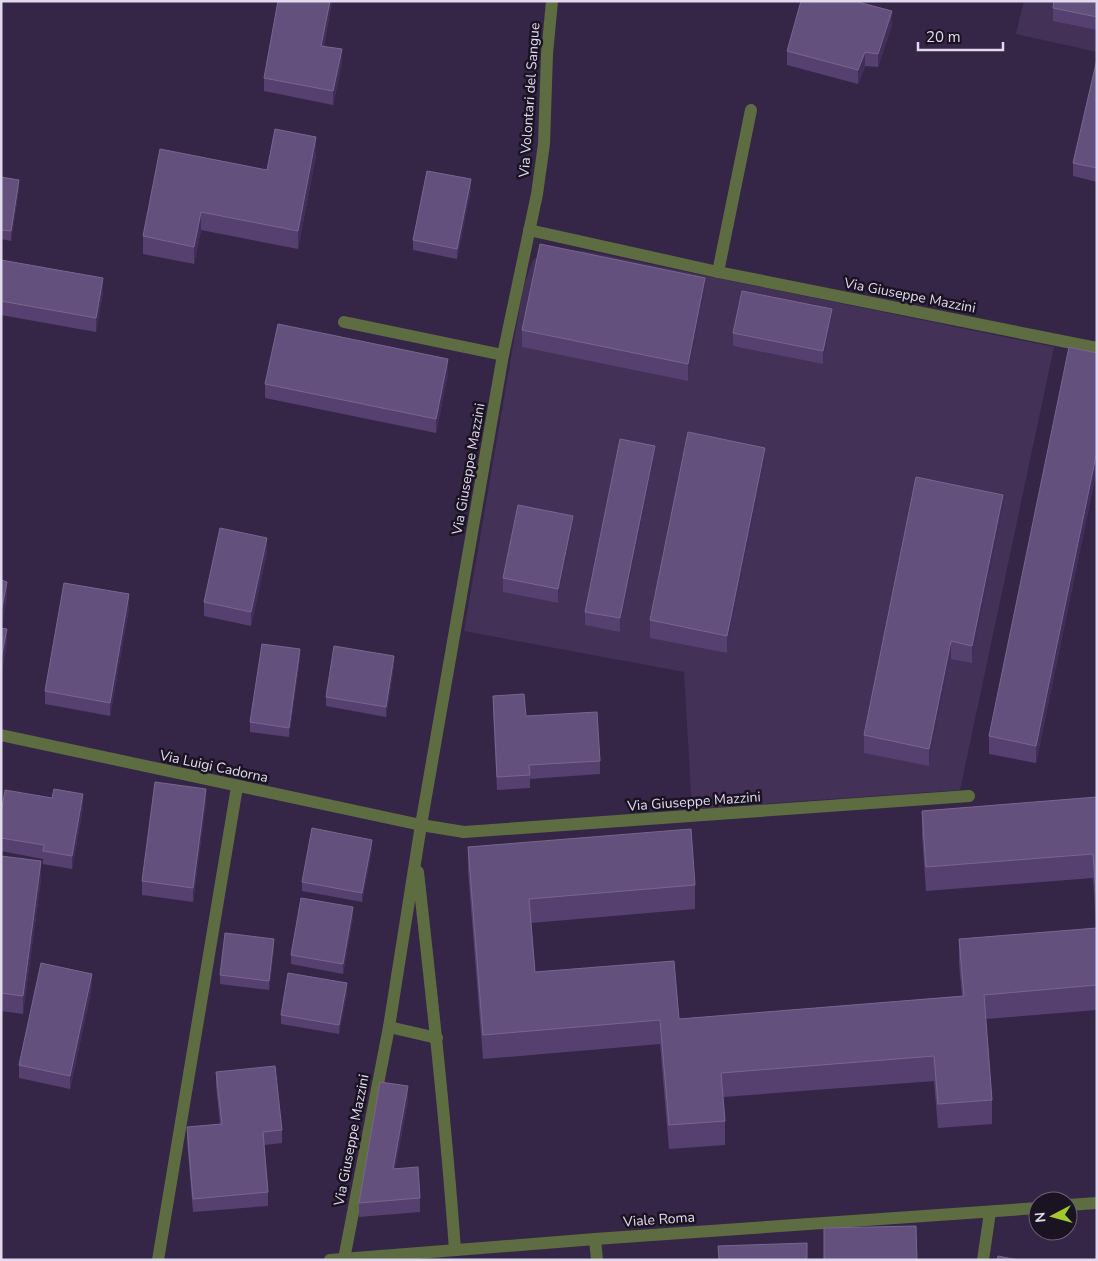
<svg xmlns="http://www.w3.org/2000/svg" width="1098" height="1261" font-family="'Nunito Sans',sans-serif">
  <rect width="100%" height="100%" fill="#352647"/>
  <g fill="#433157">
    <path d="M1024,1H1097V52L1016,34Z"/>
    <path d="M557,249L584,251L1054,347L960,790L692,809L684,672L464,631L523,288L533,260L545,250Z"/>
  </g>
  <g fill="none" stroke-linecap="round" stroke-linejoin="round">
    <g stroke="#5e6c41" stroke-width="12">
      <path d="M529,230L718,272L1097,348"/>
      <path d="M718,272L751,110"/>
      <path d="M344,322L503,355"/>
      <path d="M1,735L421,825L464,832L969,796"/>
      <path d="M418,872C432,998 446,1124 455,1250"/>
      <path d="M389,1027L437,1038"/>
      <path d="M1068,1205L1097,1203"/>
      <path d="M595,1239L597,1260"/>
      <path d="M344,1259L389,1027L421,825L503,355L537,194L544,144L547,54L552,1"/>
      <path d="M158,1260L237,787"/>
      <path d="M330,1260L595,1239L1038,1208"/>
      <path d="M983,1260L990,1212"/>
    </g>
  </g>
  <g fill="#564070">
    <path d="M278,1H332L324,46L342,63L333,105L264,91V78Z"/>
    <path d="M1097,1V30L1053,21V8Z"/>
    <path d="M892,25L878,67L865,66L858,84L787,65V51Z"/>
    <path d="M1097,59V182L1073,176V163Z"/>
    <path d="M316,155L298,249L201,230L194,264L143,254V236L267,170Z"/>
    <path d="M1,177L19,189L11,241L1,239Z"/>
    <path d="M471,189L457,259L413,250V240Z"/>
    <path d="M1,260L103,292L96,332L1,315Z"/>
    <path d="M705,296L688,381L522,347V330Z"/>
    <path d="M832,323L823,364L733,346V333Z"/>
    <path d="M1097,353V468L1036,763L989,754V736Z"/>
    <path d="M448,373L436,433L265,398V384Z"/>
    <path d="M655,459L620,632L585,625V612Z"/>
    <path d="M765,465L727,653L650,638V620Z"/>
    <path d="M1003,513L972,663L951,659L929,766L864,753V735Z"/>
    <path d="M573,530L558,603L503,592V578Z"/>
    <path d="M267,552L251,626L204,616V602Z"/>
    <path d="M129,608L110,716L45,704V691Z"/>
    <path d="M300,658L289,737L250,732V722Z"/>
    <path d="M394,665L386,717L326,706V697Z"/>
    <path d="M493,696L600,761V774L530,779V788L497,790L493,710Z"/>
    <path d="M1097,797V1010L986,1019L992,1100V1124L938,1128L934,1081L723,1097L725,1121V1145L669,1149L660,1044L483,1059L468,871V847L695,885V909L531,923L535,972L679,1019L962,996L959,963V939L1096,928L1093,878L926,891L922,835V811Z"/>
    <path d="M206,802L193,902L142,895V881Z"/>
    <path d="M83,808L72,869L43,864V859L1,851V814Z"/>
    <path d="M372,849L362,902L302,891V882Z"/>
    <path d="M1,856L41,879L23,1014L1,1011Z"/>
    <path d="M353,917L343,974L291,964V955Z"/>
    <path d="M274,948L269,990L220,984V975Z"/>
    <path d="M92,987L70,1089L19,1078V1065Z"/>
    <path d="M347,993L339,1034L281,1024V1015Z"/>
    <path d="M216,1072L282,1130V1143L264,1145L268,1192V1206L193,1212L187,1141V1127L220,1124L216,1086Z"/>
    <path d="M408,1100L395,1169L420,1198V1212L359,1217V1203Z"/>
  </g>
  <g fill="#422e5a">
    <path d="M330,1H332L321,59V46Z"/>
    <path d="M892,11V25L878,67V54Z"/>
    <path d="M342,49V63L333,105V91Z"/>
    <path d="M865,52V66L858,84V70Z"/>
    <path d="M316,137V155L298,249V231Z"/>
    <path d="M471,179V189L457,259V249Z"/>
    <path d="M19,180V189L11,241V231Z"/>
    <path d="M201,212V230L194,264V247Z"/>
    <path d="M103,278V292L96,332V318Z"/>
    <path d="M705,278V296L688,381V364Z"/>
    <path d="M832,309V323L823,364V351Z"/>
    <path d="M448,359V373L436,433V419Z"/>
    <path d="M655,446V459L620,632V618Z"/>
    <path d="M765,448V465L727,653V636Z"/>
    <path d="M1097,451V468L1036,763V746Z"/>
    <path d="M1003,495V513L972,663V646Z"/>
    <path d="M573,516V530L558,603V589Z"/>
    <path d="M267,538V552L251,626V612Z"/>
    <path d="M7,582V599L1,630V613Z"/>
    <path d="M129,594V608L110,716V703Z"/>
    <path d="M7,629V647L1,676V659Z"/>
    <path d="M951,641V659L929,766V749Z"/>
    <path d="M300,649V658L289,737V728Z"/>
    <path d="M394,656V665L386,717V707Z"/>
    <path d="M206,789V802L193,902V888Z"/>
    <path d="M83,794V808L72,869V856Z"/>
    <path d="M372,840V849L362,902V893Z"/>
    <path d="M41,861V879L23,1014V996Z"/>
    <path d="M353,907V917L343,974V964Z"/>
    <path d="M274,939V948L269,990V981Z"/>
    <path d="M92,974V987L70,1089V1076Z"/>
    <path d="M347,983V993L339,1034V1025Z"/>
    <path d="M408,1086V1100L393,1183V1169Z"/>
  </g>
  <g fill="#64507d" stroke="#78668f">
    <path d="M278,1H330L321,46L342,49L333,91L264,78Z"/>
    <path d="M801,1H810L814,3L815,1H854L892,11L878,54L865,52L858,70L787,51Z"/>
    <path d="M1054,1H1097V17L1053,8Z"/>
    <path d="M1097,59V168L1073,163Z"/>
    <path d="M275,129L316,137L298,231L201,212L194,247L143,236L160,149L267,170Z"/>
    <path d="M427,171L471,179L457,249L413,240Z"/>
    <path d="M1,177L19,180L11,231L1,230Z"/>
    <path d="M540,244L705,278L688,364L522,330Z"/>
    <path d="M1,260L103,278L96,318L1,301Z"/>
    <path d="M742,291L832,309L823,351L733,333Z"/>
    <path d="M278,324L448,359L436,419L265,384Z"/>
    <path d="M1069,347L1097,353V451L1036,746L989,736Z"/>
    <path d="M688,432L765,448L727,636L650,620Z"/>
    <path d="M620,439L655,446L620,618L585,612Z"/>
    <path d="M916,477L1003,495L972,646L951,641L929,749L864,735Z"/>
    <path d="M518,505L573,516L558,589L503,578Z"/>
    <path d="M220,528L267,538L251,612L204,602Z"/>
    <path d="M1,580L7,582L1,613Z"/>
    <path d="M64,583L129,594L110,703L45,691Z"/>
    <path d="M1,628L7,629L1,659Z"/>
    <path d="M262,644L300,649L289,728L250,722Z"/>
    <path d="M334,646L394,656L386,707L326,697Z"/>
    <path d="M524,694L526,716L597,712L600,761L529,765L530,775L497,777L493,696Z"/>
    <path d="M155,782L206,789L193,888L142,881Z"/>
    <path d="M54,789L83,794L72,856L43,851L44,845L1,838V814L5,790L52,798Z"/>
    <path d="M1097,797V907L1093,854L926,867L922,811Z"/>
    <path d="M312,828L372,840L362,893L302,882Z"/>
    <path d="M691,829L695,885L529,899L535,972L674,961L679,1019L964,996L959,939L1097,928V985L984,995L992,1100L938,1104L934,1056L721,1073L725,1121L669,1125L660,1020L483,1035L468,847Z"/>
    <path d="M1,856L41,861L23,996L1,993Z"/>
    <path d="M301,898L353,907L343,964L291,955Z"/>
    <path d="M225,933L274,939L269,981L220,975Z"/>
    <path d="M41,963L92,974L70,1076L19,1065Z"/>
    <path d="M288,973L347,983L339,1025L281,1015Z"/>
    <path d="M275,1066L282,1130L263,1132L268,1192L193,1199L187,1127L222,1124L216,1072Z"/>
    <path d="M380,1082L408,1086L393,1169L418,1167L420,1198L359,1203Z"/>
    <path d="M916,1226L917,1260H824V1228Z"/>
    <path d="M807,1243V1260H719L718,1246Z"/>
    <path d="M998,1256L1018,1260H997Z"/>
  </g>
  <g text-anchor="middle" stroke-width="5" stroke-linejoin="round" paint-order="stroke">
    <g font-size="14" fill="#e1d9ee" stroke="#191322">
      <text transform="translate(529 100) rotate(-86)" y="5">Via Volontari del Sangue</text>
      <text transform="translate(910 295) rotate(11)" y="5">Via Giuseppe Mazzini</text>
      <text transform="translate(468 469) rotate(-80)" y="5">Via Giuseppe Mazzini</text>
      <text transform="translate(214 766) rotate(12)" y="5">Via Luigi Cadorna</text>
      <text transform="translate(694 801) rotate(-4)" y="5">Via Giuseppe Mazzini</text>
      <text transform="translate(351 1140) rotate(-79)" y="5">Via Giuseppe Mazzini</text>
      <text transform="translate(659 1219) rotate(-4)" y="5">Viale Roma</text>
    </g>
  </g>
  <rect width="1098" height="1261" fill="none" stroke="#e1d9ee" stroke-width="5"/>
  <g transform="translate(1053 1216) rotate(264)"><circle r="24" fill="#191322" stroke="#696274"/>
  <path d="M0-4L9 19L0 12L-9 19Z" fill="#a0c92b"/>
  <text y="-8" font-size="14" font-weight="bold" text-anchor="middle" fill="#e1d9ee">N</text>
  </g>
  <path d="M918 42v8h85v-8" fill="none" stroke="#e1d9ee" stroke-width="2.5"/>
  <text x="926" y="42" font-size="15" fill="#e1d9ee" stroke="#191322" stroke-width="4" paint-order="stroke">20 m</text>
</svg>
